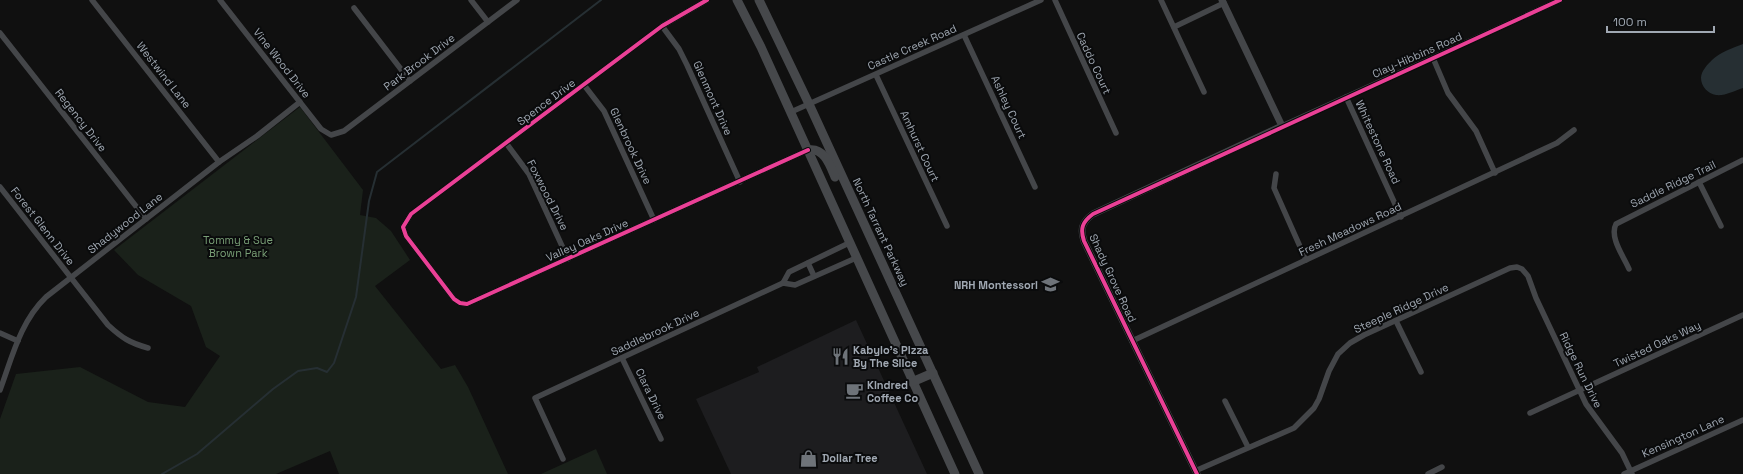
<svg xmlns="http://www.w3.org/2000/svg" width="1743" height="474" font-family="'Space Grotesk',sans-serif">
  <rect width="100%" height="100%" fill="#101010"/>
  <path fill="#1d1d1f" d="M856,320L927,474H731L696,399L759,372L757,367Z"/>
  <g fill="#1a211a">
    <path d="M300,107L363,190L360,215L376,218L391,231L410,260L375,286L441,369L455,365L468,387L508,474H339L330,451L276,474H0V419L16,374L80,367L148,402L185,407L220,356L206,347L191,306L138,275L114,250Z"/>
    <path d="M596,449L607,474H541Z"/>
  </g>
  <path fill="#262f33" d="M1743,44V88C1734,91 1725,96 1716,95C1708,94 1701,86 1701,78C1701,71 1708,64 1712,60C1720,52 1733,48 1743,44Z"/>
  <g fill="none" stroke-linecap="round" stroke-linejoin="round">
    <path stroke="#262f33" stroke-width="2" d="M162,474L197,454L273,389L298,371L317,368L327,372L334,363L356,297L369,201L377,172L601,0"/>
    <g stroke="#444649" stroke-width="5.5">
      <path d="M92,0L219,162"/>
      <path d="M220,0L321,129L331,135L344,131L517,0"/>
      <path d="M471,0L488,22"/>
      <path d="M707,0L662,26L411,214L403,227L406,236L454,299L460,303L467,304L808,150"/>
      <path d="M1055,0L1116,133"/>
      <path d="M1161,0L1204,92"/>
      <path d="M354,8L410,81"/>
      <path d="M662,26L679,49L687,65L740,182"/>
      <path d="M1174,27L1224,3"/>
      <path d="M0,33L146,219"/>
      <path d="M964,35L1035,187"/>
      <path d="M1433,58L1448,93L1476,131L1495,173"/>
      <path d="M876,75L947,226"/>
      <path d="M584,85L604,111L654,220"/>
      <path d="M1346,97L1401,217"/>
      <path d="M791,112L1041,0"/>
      <path d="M1282,126L1560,0"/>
      <path d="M506,143L529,174L568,259"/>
      <path d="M1276,174L1274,188L1306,260"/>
      <path d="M1699,182L1721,226"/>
      <path d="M0,187L108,325C122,338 130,343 148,348"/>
      <path d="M808,263L814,276"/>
      <path d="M1629,269C1624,257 1609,237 1616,224L1743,160"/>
      <path d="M783,283L789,272L849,243"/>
      <path d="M1396,321L1421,372"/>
      <path d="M0,333L18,341"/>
      <path d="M1132,341L1557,143L1574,130"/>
      <path d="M622,358L661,439"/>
      <path d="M0,390C12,358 20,322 46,297L219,162L257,136L300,102"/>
      <path d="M1225,401L1248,447"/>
      <path d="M1530,413L1743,315"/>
      <path d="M563,459L535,398L783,283L795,285L856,258"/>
      <path d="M1195,471L1294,428L1314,408L1319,399L1329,371L1338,354L1350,343L1364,335L1510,268L1517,267L1522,269L1528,276L1536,298L1586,404L1622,453L1632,474"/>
      <path d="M1428,474L1442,467"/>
      <path d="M1624,474L1743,420"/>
    </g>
    <path stroke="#444649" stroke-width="7" d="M1197,474L1084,241C1080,229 1082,222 1093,214L1282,126L1222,0"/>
    <g stroke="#46484b" stroke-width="9">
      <path d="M737,0L761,47L955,474"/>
      <path d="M759,0L809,104L979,474"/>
      <path d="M808,150C824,147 830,165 835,177"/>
      <path d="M912,382L933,373"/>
    </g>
    <defs>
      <g id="cycleway">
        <path d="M707,0L662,26L411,214L403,227L406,236L454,299L460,303L467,304L808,150"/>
        <path d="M1197,474L1084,241C1080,229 1082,222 1093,214L1560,0"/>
      </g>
    </defs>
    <use href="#cycleway" stroke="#0a0b0c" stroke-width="6"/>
    <use href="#cycleway" stroke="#ea4096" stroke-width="4"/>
  </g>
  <defs>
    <symbol id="school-bare" viewBox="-9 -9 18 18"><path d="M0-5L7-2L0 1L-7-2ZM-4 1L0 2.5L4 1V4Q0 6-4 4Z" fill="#6e7379" stroke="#0a0b0c" stroke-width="2.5" paint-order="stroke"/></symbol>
    <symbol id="restaurant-bare" viewBox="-9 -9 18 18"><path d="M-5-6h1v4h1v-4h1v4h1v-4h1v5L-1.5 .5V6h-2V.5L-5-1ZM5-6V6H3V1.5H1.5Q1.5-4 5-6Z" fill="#6e7379" stroke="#0a0b0c" stroke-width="2.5" paint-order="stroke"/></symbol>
    <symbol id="cafe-bare" viewBox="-9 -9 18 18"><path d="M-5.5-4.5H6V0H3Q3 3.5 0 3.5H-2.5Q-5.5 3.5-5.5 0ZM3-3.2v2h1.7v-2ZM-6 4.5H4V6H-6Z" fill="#6e7379" stroke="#0a0b0c" stroke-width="2.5" paint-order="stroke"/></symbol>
    <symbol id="shop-bare" viewBox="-9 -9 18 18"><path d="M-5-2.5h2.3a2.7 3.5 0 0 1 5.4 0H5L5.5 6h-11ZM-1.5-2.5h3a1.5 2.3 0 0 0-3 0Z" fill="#6e7379" stroke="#0a0b0c" stroke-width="2.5" paint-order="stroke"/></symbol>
  </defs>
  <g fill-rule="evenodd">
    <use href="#school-bare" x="1038" y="272" width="25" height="25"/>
    <use href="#restaurant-bare" x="828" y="344" width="25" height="25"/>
    <use href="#cafe-bare" x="842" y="378" width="25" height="25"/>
    <use href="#shop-bare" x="796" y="446" width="25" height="25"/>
  </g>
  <g text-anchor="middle" stroke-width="4" stroke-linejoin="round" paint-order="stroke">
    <g font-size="11" fill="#a0a8b2" stroke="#0a0b0c">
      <text transform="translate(912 47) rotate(-24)" y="4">Castle Creek Road</text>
      <text transform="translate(1417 55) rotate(-24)" y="4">Clay-Hibbins Road</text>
      <text transform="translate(419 62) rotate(-37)" y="4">Park Brook Drive</text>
      <text transform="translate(282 63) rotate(52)" y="4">Vine Wood Drive</text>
      <text transform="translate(1094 63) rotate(65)" y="4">Caddo Court</text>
      <text transform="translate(164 75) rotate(52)" y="4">Westwind Lane</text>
      <text transform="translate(713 98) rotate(66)" y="4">Glenmont Drive</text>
      <text transform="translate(546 102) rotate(-37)" y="4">Spence Drive</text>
      <text transform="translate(1009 107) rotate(65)" y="4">Ashley Court</text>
      <text transform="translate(81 120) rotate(52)" y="4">Regency Drive</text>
      <text transform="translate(1378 142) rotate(65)" y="4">Whitestone Road</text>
      <text transform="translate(631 146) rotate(65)" y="4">Glenbrook Drive</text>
      <text transform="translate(920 146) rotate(65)" y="4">Amhurst Court</text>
      <text transform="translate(1673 184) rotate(-26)" y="4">Saddle Ridge Trail</text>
      <text transform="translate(548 195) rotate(63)" y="4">Foxwood Drive</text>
      <text transform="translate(125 223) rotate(-38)" y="4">Shadywood Lane</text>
      <text transform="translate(43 226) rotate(52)" y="4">Forest Glenn Drive</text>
      <text transform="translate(1350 229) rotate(-25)" y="4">Fresh Meadows Road</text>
      <text transform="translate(881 232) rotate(65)" y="4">North Tarrant Parkway</text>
      <text transform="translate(587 240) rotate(-24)" y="4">Valley Oaks Drive</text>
      <text transform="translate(1113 278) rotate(65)" y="4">Shady Grove Road</text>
      <text transform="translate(1401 308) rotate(-25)" y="4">Steeple Ridge Drive</text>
      <text transform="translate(655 332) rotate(-25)" y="4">Saddlebrook Drive</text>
      <text transform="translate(1657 344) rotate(-25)" y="4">Twisted Oaks Way</text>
      <text transform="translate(1581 370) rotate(64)" y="4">Ridge Run Drive</text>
      <text transform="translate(651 394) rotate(64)" y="4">Clara Drive</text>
      <text transform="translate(1683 436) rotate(-24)" y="4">Kensington Lane</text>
    </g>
    <g font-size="11" fill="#799f76" stroke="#0a0b0c">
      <text x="238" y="244">Tommy &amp; Sue<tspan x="238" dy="13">Brown Park</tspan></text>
    </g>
    <g font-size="11" font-weight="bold" fill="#a0a8b2" stroke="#0a0b0c" text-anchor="start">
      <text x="1038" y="289" text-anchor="end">NRH Montessori</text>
      <text x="853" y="354">Kabylo's Pizza<tspan x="853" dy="13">By The Slice</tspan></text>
      <text x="867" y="389">Kindred<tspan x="867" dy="13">Coffee Co</tspan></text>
      <text x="822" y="462">Dollar Tree</text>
    </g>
  </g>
  <path d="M1607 26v6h107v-6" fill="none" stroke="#a0a8b2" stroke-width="2"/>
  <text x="1613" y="26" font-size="12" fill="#a0a8b2" stroke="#0a0b0c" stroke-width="3" paint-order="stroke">100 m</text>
</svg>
